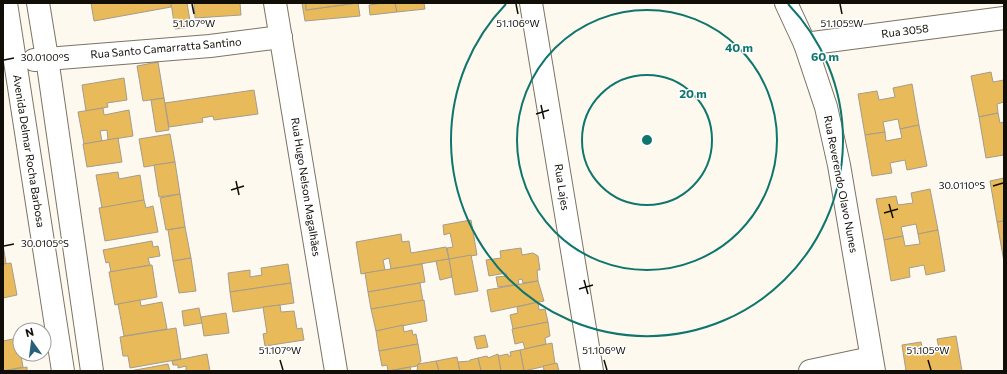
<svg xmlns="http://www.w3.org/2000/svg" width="1007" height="374" font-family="Commissioner,sans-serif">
  <rect width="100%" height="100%" fill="#fef9ee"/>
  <g fill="#e9ba5a" stroke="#a59c8c">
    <path d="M91,3H171V7L94,21Z"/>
    <path d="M171,3H187L191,27L175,29Z"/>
    <path d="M194,3H240L241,15L195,18Z"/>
    <path d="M302,3H306V10L358,3L360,16L305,21Z"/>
    <path d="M306,3H356L306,10Z"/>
    <path d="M383,3H395L397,12L370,15L369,5Z"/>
    <path d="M395,3H424L425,9L397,12Z"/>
    <path d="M158,62L164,98L143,101L137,66Z"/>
    <path d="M991,72L993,82L1004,80V102L997,104L998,113L979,117L971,76Z"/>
    <path d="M124,78L127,100L107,103L108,107L86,111L82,85Z"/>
    <path d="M912,84L919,125L900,129L898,119L883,122L885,132L865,135L858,94L877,91L879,100L895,97L893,88Z"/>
    <path d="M254,90L258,114L214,120L213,116L202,118L203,122L169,127L165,103Z"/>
    <path d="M164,98L169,130L156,132L151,100Z"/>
    <path d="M103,108L104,115L129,110L133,136L108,140L107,130L100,131L102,141L84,144L78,112Z"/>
    <path d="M998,113L1000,123L1004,122V155L986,158L979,117Z"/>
    <path d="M919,125L927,166L907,170L905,160L890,163L892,173L872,176L865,135L885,132L886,141L902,138L900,129Z"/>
    <path d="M170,134L175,162L144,167L139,139Z"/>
    <path d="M118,138L122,162L87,167L83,144Z"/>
    <path d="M175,162L180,194L159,197L154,165Z"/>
    <path d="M118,172L119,179L140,175L144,200L102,208L96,175Z"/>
    <path d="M1004,178V221L997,222L990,181Z"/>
    <path d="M930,189L938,230L918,234L916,224L901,227L903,236L884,240L876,199L896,196L898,205L913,203L911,193Z"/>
    <path d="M180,194L185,227L166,230L160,198Z"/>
    <path d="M144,200L146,208L153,206L158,232L105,241L99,208Z"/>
    <path d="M471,220L477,255L449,259L447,248L453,247L450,233L444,235L443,225Z"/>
    <path d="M1004,221V262L997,222Z"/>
    <path d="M185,227L191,258L173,261L168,230Z"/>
    <path d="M938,230L945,271L926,275L924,265L909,268L910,277L891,281L884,240L903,236L905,246L920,244L918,234Z"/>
    <path d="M401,234L402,242L409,241L411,253L446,247L449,259L391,269L389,258L383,260L385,270L361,274L356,242Z"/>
    <path d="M152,241L153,247L158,246L160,256L148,258L150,265L111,272L109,262L106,263L103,250Z"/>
    <path d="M3,245L6,263L3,264Z"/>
    <path d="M521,248L522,255L533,253L538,256L540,270H537L538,281L523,283L522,279L518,280L519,284L498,287L496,277L507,276L506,273L489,276L486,260L501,258L500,251Z"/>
    <path d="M471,255L478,291L455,295L449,259Z"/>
    <path d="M191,258L196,291L179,293L173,261Z"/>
    <path d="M449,259L452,277L440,280L436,261Z"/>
    <path d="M11,263L17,295L3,298V264Z"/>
    <path d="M288,264L291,283L230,292L228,273L250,270V277L262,275L261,268Z"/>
    <path d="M422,264L425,282L368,292L365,273Z"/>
    <path d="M152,265L157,297L115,305L109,272Z"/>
    <path d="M538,281L544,301L491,312L487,290Z"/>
    <path d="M291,283L294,303L233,312L230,292Z"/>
    <path d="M420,283L423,301L371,309L368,292Z"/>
    <path d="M140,300L141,306L162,302L167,329L124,336L118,304Z"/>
    <path d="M424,300L427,321L376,331L371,309Z"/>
    <path d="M538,302L539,310L545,309L548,322L513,329L510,315L518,313L517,307Z"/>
    <path d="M280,305L281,312L294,311L297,329L302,328L304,340L265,346L263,334L267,333L263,307Z"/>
    <path d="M199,308L202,323L184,326L182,311Z"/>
    <path d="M226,313L229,333L204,336L201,317Z"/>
    <path d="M548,322L550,336L545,338L546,344L525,349L523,342L515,344L512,329Z"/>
    <path d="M403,325L404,332L412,330L413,335L416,334L418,344L379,351L376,331Z"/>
    <path d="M176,328L181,359L130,368L128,356H123L120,337Z"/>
    <path d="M485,335L488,347L477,349L474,337Z"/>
    <path d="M956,336L962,371H906L902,345L921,342L923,352L939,349L937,339Z"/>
    <path d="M18,338L23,367L3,371V341Z"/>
    <path d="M552,343L555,364L524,371L520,350Z"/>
    <path d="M418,344L421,361L417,366L388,371L387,365L382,366L379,351Z"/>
    <path d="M520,350L524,371H501L498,356L508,354V356H511L510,352Z"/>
    <path d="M207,354L210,371H186V366L178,368V365H173L172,361Z"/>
    <path d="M498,354L501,371H481L478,358L487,356L488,358Z"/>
    <path d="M457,357L460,371H439L436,361Z"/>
    <path d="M478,358L481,371H460L458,362L470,361V360Z"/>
    <path d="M436,361L439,371H417L418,364Z"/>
    <path d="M557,363L559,371H538L544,370L543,366Z"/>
    <path d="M168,364L170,371H130Z"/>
    <path d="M27,367V371H3Z"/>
    <path d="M410,367L411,371H389Z"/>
  </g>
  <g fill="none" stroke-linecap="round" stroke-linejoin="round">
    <defs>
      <g id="minor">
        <path d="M6,3L63,371"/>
        <path d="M38,3L47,58L92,371"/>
        <path d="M275,3L336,371"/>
        <path d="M531,3L592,371"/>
        <path d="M786,3L805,44L826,107L839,165L874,371"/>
        <path d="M805,44L1004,18"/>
        <path d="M34,60L210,46L281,37"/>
        <path d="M810,371L871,358"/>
      </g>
    </defs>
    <use href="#minor" stroke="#7c7464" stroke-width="24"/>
    <use href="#minor" stroke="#fff" stroke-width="22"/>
  </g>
  <path fill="none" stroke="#110e08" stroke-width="1.5" d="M192,4L194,14M516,4L518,14M840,4L842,14M4,60L14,58M541,105L544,119M536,114L549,110M236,181L239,195M993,186L1003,183M231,190L244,186M889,204L893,218M884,213L898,209M4,246L14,244M584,280L588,294M579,289L593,285M280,360L283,370M604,360L607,370M928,360L931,370"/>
  <g fill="none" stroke="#0f766e" stroke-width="2">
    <circle cx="647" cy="140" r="65"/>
    <circle cx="647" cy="140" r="130"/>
    <path d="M788 4A196 196 0 1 1 506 4"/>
  </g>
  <g text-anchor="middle" stroke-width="3" stroke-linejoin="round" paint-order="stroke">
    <g font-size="11" fill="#110e08" stroke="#fff">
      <text transform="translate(905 31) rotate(-7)" y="4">Rua 3058</text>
      <text transform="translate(166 48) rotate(-5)" y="4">Rua Santo Camarratta Santino</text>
      <text transform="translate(29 151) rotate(81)" y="4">Avenida Delmar Rocha Barbosa</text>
      <text transform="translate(841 184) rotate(79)" y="4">Rua Reverendo Olavo Nunes</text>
      <text transform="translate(306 187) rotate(81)" y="4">Rua Hugo Nelson Magalhães</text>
      <text transform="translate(562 187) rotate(81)" y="4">Rua Lajes</text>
    </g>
  </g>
  <g font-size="10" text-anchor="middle" fill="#110e08" stroke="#fff" stroke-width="3" stroke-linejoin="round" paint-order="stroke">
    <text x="194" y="27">51.107°W</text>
    <text x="518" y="27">51.106°W</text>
    <text x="842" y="27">51.105°W</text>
    <text x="45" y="61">30.0100°S</text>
    <text x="962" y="189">30.0110°S</text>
    <text x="45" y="247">30.0105°S</text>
    <text x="280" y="354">51.107°W</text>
    <text x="604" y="354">51.106°W</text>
    <text x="928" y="354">51.105°W</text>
  </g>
  <circle cx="647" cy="140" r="6" fill="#0f766e" stroke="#fff" stroke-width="2"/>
  <g font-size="12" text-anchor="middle" font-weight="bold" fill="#0f766e" stroke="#fff" stroke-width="3" stroke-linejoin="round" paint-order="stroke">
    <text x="739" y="52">40 m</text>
    <text x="825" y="61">60 m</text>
    <text x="693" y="98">20 m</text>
  </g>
  <rect width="1007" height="374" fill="none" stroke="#110e08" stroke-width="8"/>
  <g transform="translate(32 342) rotate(346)"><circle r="19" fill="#ffffff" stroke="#a09f9c"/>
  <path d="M0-3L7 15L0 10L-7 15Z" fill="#295f7a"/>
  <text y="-6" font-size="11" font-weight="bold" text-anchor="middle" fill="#110e08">N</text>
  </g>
</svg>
